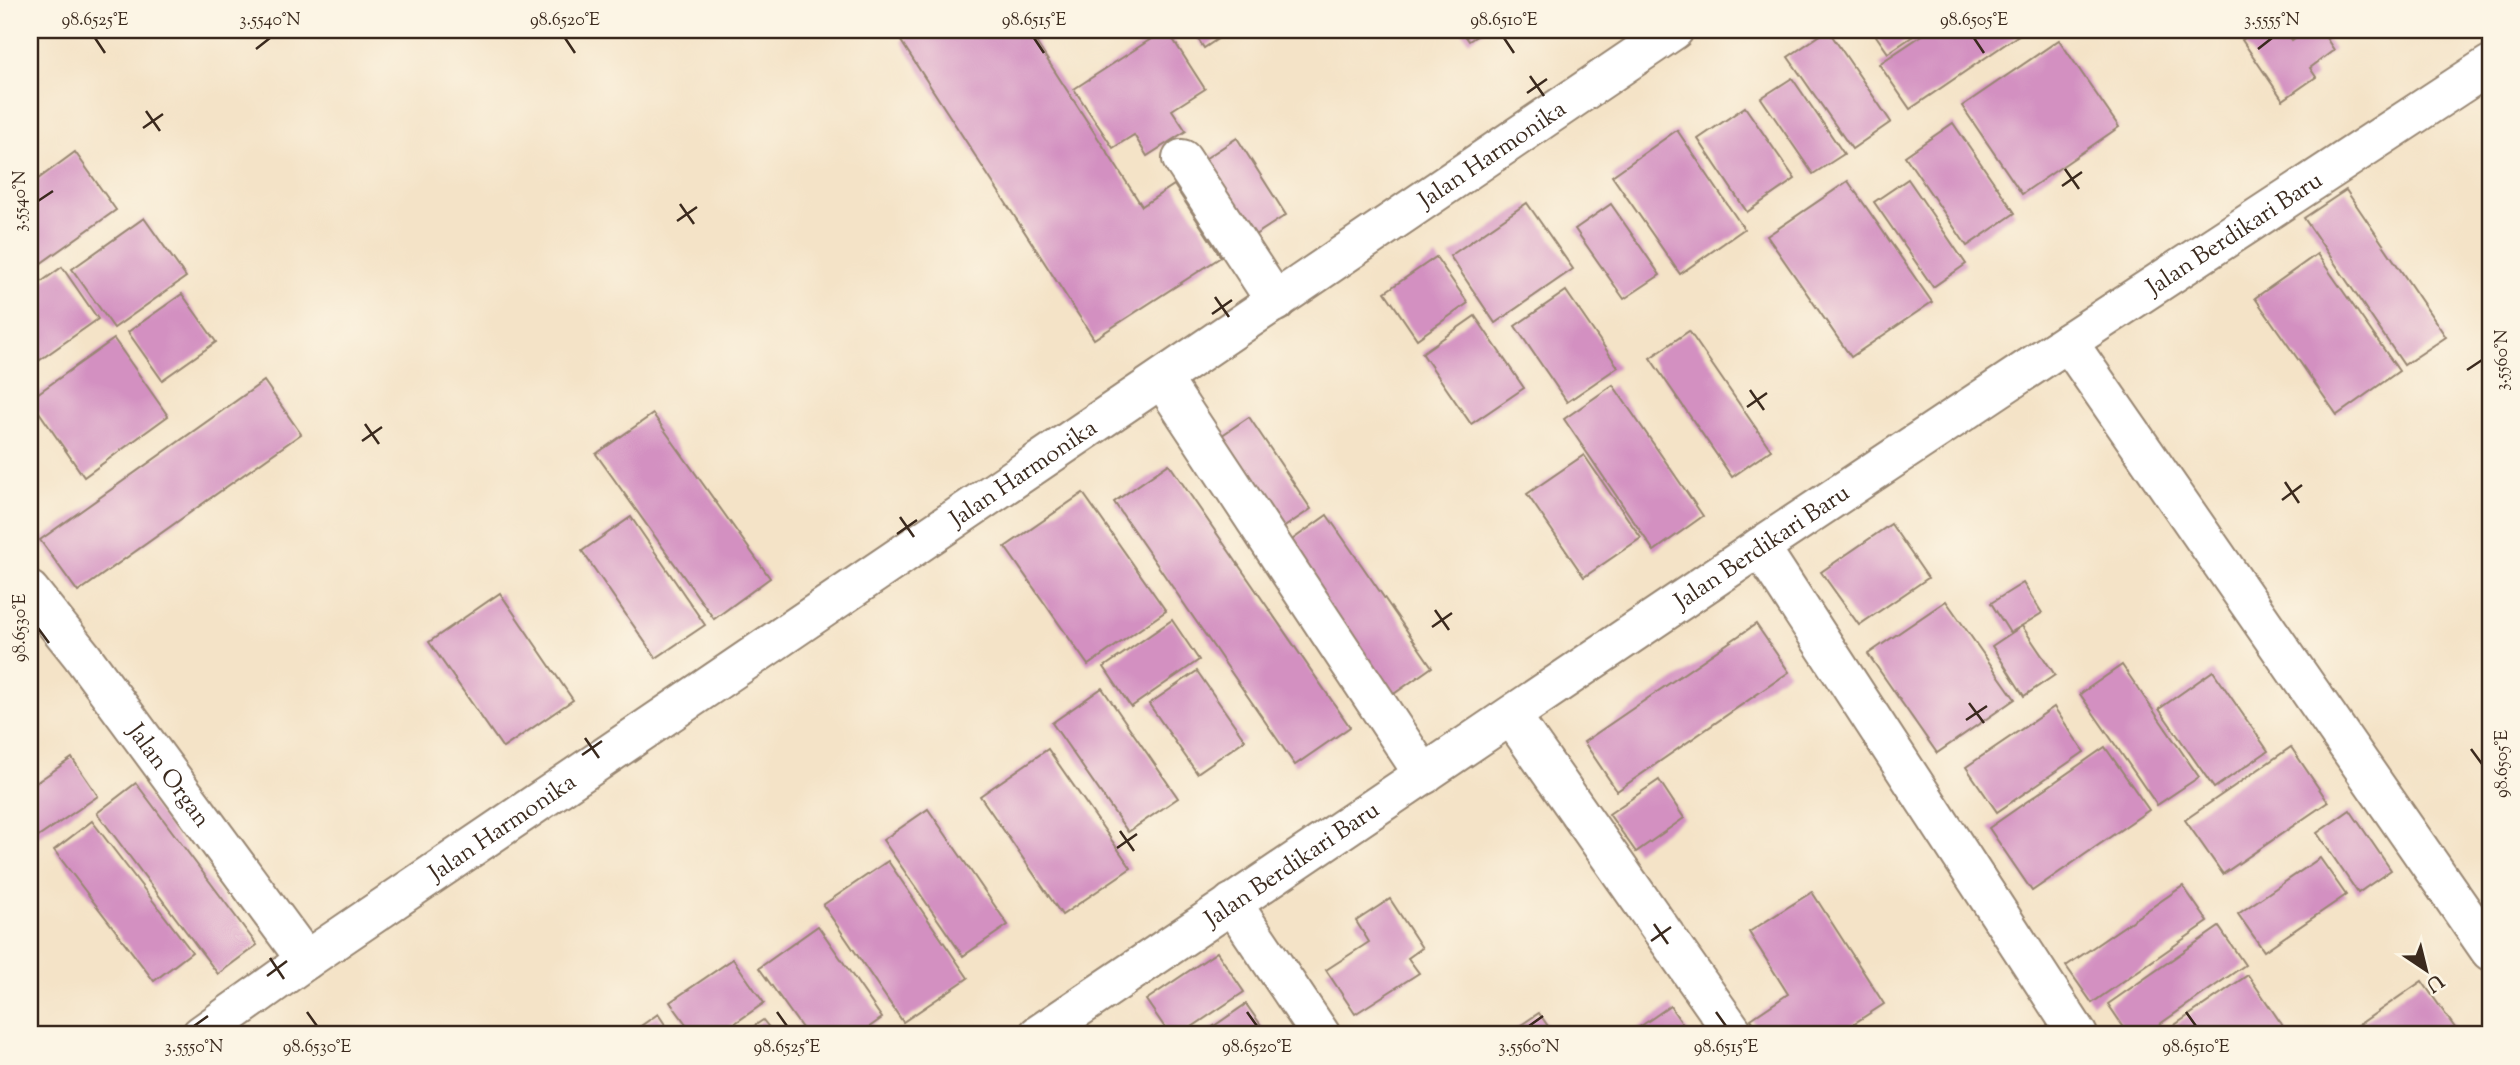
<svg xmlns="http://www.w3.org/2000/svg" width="2520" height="1065" font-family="'Sorts Mill Goudy',serif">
  <rect width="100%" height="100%" fill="#fcf5e5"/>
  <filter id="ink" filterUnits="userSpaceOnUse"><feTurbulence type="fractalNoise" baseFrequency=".0143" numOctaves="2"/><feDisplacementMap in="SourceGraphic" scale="14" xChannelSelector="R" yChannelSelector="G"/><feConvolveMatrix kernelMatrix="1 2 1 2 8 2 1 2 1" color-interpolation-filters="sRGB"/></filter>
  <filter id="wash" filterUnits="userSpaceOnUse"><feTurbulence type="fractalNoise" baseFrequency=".00686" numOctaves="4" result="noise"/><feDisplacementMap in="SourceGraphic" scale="28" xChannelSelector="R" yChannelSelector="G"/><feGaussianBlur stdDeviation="1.57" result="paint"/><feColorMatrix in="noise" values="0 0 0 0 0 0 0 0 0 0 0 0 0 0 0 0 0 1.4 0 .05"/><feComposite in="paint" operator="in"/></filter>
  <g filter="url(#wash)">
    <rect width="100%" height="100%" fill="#f4e3c7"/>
    <g id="blocks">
      <g fill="#d390c1">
        <path d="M919,30H1028L1142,206L1174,185L1221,257L1094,339L901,41Z"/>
        <path d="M1165,30H1167L1205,89L1172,110L1186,131L1147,156L1134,135L1113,148L1074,89Z"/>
        <path d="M1192,30H1231L1204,48Z"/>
        <path d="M1461,30H1486L1469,41Z"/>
        <path d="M1828,30L1891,122L1852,149L1788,57Z"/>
        <path d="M1872,30H1922L1888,53Z"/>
        <path d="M1930,30H2026L1910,109L1879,64Z"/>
        <path d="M2257,30H2285L2292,40L2306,30H2321L2334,50L2310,68L2316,77L2283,100L2242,40Z"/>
        <path d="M2059,40L2119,127L2022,194L1962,106Z"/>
        <path d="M1792,78L1844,154L1813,174L1761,98Z"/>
        <path d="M1745,107L1795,179L1747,212L1698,139Z"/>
        <path d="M1953,123L2015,213L1967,246L1905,156Z"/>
        <path d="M1677,130L1744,229L1680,274L1612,176Z"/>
        <path d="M1237,138L1286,215L1244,242L1194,166Z"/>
        <path d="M75,152L116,210L30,271V185Z"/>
        <path d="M1908,179L1966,264L1933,287L1874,202Z"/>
        <path d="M1848,181L1932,302L1851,357L1767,236Z"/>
        <path d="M2346,190L2446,337L2404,365L2304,218Z"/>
        <path d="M1527,203L1573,269L1495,323L1450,256Z"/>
        <path d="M1611,204L1660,275L1624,299L1575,229Z"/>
        <path d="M144,218L186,277L114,328L72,269Z"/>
        <path d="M2317,254L2399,371L2337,415L2255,298Z"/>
        <path d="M1436,257L1468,303L1417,339L1385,292Z"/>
        <path d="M62,267L98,319L30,367V290Z"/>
        <path d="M1566,291L1618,367L1567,402L1515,326Z"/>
        <path d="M182,294L216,342L162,380L128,332Z"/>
        <path d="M1475,316L1524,388L1471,424L1422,353Z"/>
        <path d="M1689,331L1771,450L1732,477L1650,358Z"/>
        <path d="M114,339L168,416L84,477L30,399Z"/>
        <path d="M264,381L301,434L78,592L40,540Z"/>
        <path d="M1613,385L1703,516L1654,551L1564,419Z"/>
        <path d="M653,414L770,578L714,619L596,454Z"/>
        <path d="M1249,417L1311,509L1274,534L1212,442Z"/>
        <path d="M1584,455L1641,538L1584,577L1527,494Z"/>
        <path d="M1169,464L1350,727L1295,765L1114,502Z"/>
        <path d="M1083,493L1166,611L1088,665L1005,547Z"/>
        <path d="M1327,515L1432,667L1388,698L1282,547Z"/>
        <path d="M631,517L705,625L656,658L582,551Z"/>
        <path d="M1891,524L1928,578L1859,625L1821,572Z"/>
        <path d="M2023,583L2042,613L2010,633L1991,603Z"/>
        <path d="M500,593L573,700L503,748L429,642Z"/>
        <path d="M1946,601L2015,699L1937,753L1868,654Z"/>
        <path d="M1172,620L1199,660L1131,707L1104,667Z"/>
        <path d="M1756,624L1789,672L1617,791L1584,742Z"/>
        <path d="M2022,626L2055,675L2024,696L1992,646Z"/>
        <path d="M2122,665L2199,777L2157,805L2080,694Z"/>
        <path d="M1197,671L1245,740L1197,773L1149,704Z"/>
        <path d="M2213,671L2268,751L2214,788L2159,709Z"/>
        <path d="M1102,688L1178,798L1128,832L1052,723Z"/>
        <path d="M2054,707L2084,752L1997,812L1966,767Z"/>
        <path d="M2105,747L2149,810L2032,891L1989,828Z"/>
        <path d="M2291,747L2328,802L2223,874L2185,820Z"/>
        <path d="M1048,749L1131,868L1062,915L980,796Z"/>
        <path d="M72,758L98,796L38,837L30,825V787Z"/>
        <path d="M1659,780L1684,818L1636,852L1609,814Z"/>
        <path d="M136,783L257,945L218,974L97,813Z"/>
        <path d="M928,809L1008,925L963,956L883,840Z"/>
        <path d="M2350,810L2391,870L2358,893L2317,833Z"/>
        <path d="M92,821L192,952L154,981L54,850Z"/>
        <path d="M2320,858L2346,895L2264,951L2238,914Z"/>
        <path d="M888,861L968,978L903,1022L823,905Z"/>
        <path d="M2183,886L2208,922L2092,1003L2066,966Z"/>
        <path d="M1812,892L1884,1004L1836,1035H1762L1751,1019L1788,994L1749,932Z"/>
        <path d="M1390,899L1422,948L1408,958L1419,973L1355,1014L1326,970L1369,942L1356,921Z"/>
        <path d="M818,926L882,1018L858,1035H807L759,968Z"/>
        <path d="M2219,927L2245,965L2144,1035H2129L2108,1004Z"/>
        <path d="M1217,952L1244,992L1180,1035H1170L1146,1000Z"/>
        <path d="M733,959L764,1003L718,1035H694L670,1002Z"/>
        <path d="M2248,975L2289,1035H2160Z"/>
        <path d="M2422,981L2460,1035H2349L2347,1033Z"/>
        <path d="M1246,1004L1268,1035H1201Z"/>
        <path d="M1670,1006L1690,1035H1628Z"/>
        <path d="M1539,1013L1554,1035H1506Z"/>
        <path d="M658,1014L672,1035H628Z"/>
        <path d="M763,1020L775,1035H741Z"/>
      </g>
    </g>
  </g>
  <g filter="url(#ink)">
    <use href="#blocks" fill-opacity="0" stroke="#988672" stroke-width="2"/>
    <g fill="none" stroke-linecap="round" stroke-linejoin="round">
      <defs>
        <g id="minor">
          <path d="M1182,159L1276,302"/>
          <path d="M2068,342L2490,951"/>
          <path d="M1162,379L1424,775"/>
          <path d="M1760,547L2078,1035"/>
          <path id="s1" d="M30,591L82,656L306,960"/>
          <path d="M1512,717L1735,1035"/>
          <path d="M1232,903L1321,1035"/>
          <path id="s2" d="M201,1035L306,960L1674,30"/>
          <path id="s3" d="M1038,1035L1760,547L2068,342L2490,65"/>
        </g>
      </defs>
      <use href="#minor" stroke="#988672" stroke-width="42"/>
      <use href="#minor" stroke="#fff" stroke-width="38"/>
    </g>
  </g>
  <path fill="none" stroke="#3b2a1e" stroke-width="2.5" d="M95,38L105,53M565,38L575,53M1034,38L1044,53M1504,38L1514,53M1974,38L1984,53M256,49L270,38M2258,49L2272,38M1530,76L1544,96M1527,93L1547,79M146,111L160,131M143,128L163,114M2065,169L2079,189M2062,186L2082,172M38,201L53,191M680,204L694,224M677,221L697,207M1215,297L1229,317M1212,314L1232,300M2467,370L2482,360M1750,390L1764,410M1747,407L1767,393M365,424L379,444M362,441L382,427M2285,482L2299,503M2282,500L2302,485M900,517L914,537M897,534L917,520M1435,610L1449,630M1432,627L1452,613M38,628L49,643M1969,703L1984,723M1966,720L1987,706M585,738L599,758M2471,749L2482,764M582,755L602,741M1120,831L1134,851M1117,848L1137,834M1654,924L1668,944M1651,941L1671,927M270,958L284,979M267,976L287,961M307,1012L317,1026M777,1012L787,1026M1247,1012L1257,1026M1716,1012L1726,1026M2186,1012L2196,1026M194,1026L208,1016M1529,1026L1543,1016"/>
  <g text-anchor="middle" stroke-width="5" stroke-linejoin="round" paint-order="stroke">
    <g font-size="24" fill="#3b2a1e" stroke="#fcf5e5">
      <text dy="8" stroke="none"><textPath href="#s2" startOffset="1563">Jalan Harmonika</textPath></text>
      <text dy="8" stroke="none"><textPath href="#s3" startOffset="1440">Jalan Berdikari Baru</textPath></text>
      <text dy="8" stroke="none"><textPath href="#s2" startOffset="996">Jalan Harmonika</textPath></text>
      <text dy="8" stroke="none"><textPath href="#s3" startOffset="873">Jalan Berdikari Baru</textPath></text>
      <text dy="8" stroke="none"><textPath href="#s1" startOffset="231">Jalan Organ</textPath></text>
      <text dy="8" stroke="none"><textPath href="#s2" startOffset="366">Jalan Harmonika</textPath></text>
      <text dy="8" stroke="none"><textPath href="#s3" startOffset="306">Jalan Berdikari Baru</textPath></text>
    </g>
  </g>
  <rect width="2520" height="1065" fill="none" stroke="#fcf5e5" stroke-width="77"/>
  <g transform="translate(2426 970) rotate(145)" stroke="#fcf5e5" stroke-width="5" paint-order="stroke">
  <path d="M0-5L12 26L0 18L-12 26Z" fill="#3b2a1e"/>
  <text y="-10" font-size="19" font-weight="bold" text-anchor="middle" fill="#3b2a1e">U</text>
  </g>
  <rect x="38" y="38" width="2444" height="988" fill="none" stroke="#3b2a1e" stroke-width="2.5"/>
  <g font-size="18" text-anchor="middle" fill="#3b2a1e">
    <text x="95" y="25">98.6525°E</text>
    <text x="270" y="25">3.5540°N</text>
    <text x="565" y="25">98.6520°E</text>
    <text x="1034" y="25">98.6515°E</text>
    <text x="1504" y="25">98.6510°E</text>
    <text x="1974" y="25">98.6505°E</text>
    <text x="2272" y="25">3.5555°N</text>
    <text transform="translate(19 201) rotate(-90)" y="6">3.5540°N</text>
    <text transform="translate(2501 360) rotate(-90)" y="6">3.5560°N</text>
    <text transform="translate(19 628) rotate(-90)" y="6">98.6530°E</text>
    <text transform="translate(2501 764) rotate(-90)" y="6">98.6505°E</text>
    <text x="194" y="1052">3.5550°N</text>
    <text x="317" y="1052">98.6530°E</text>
    <text x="787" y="1052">98.6525°E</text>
    <text x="1257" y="1052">98.6520°E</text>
    <text x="1529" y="1052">3.5560°N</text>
    <text x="1726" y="1052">98.6515°E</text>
    <text x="2196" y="1052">98.6510°E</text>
  </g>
</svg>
